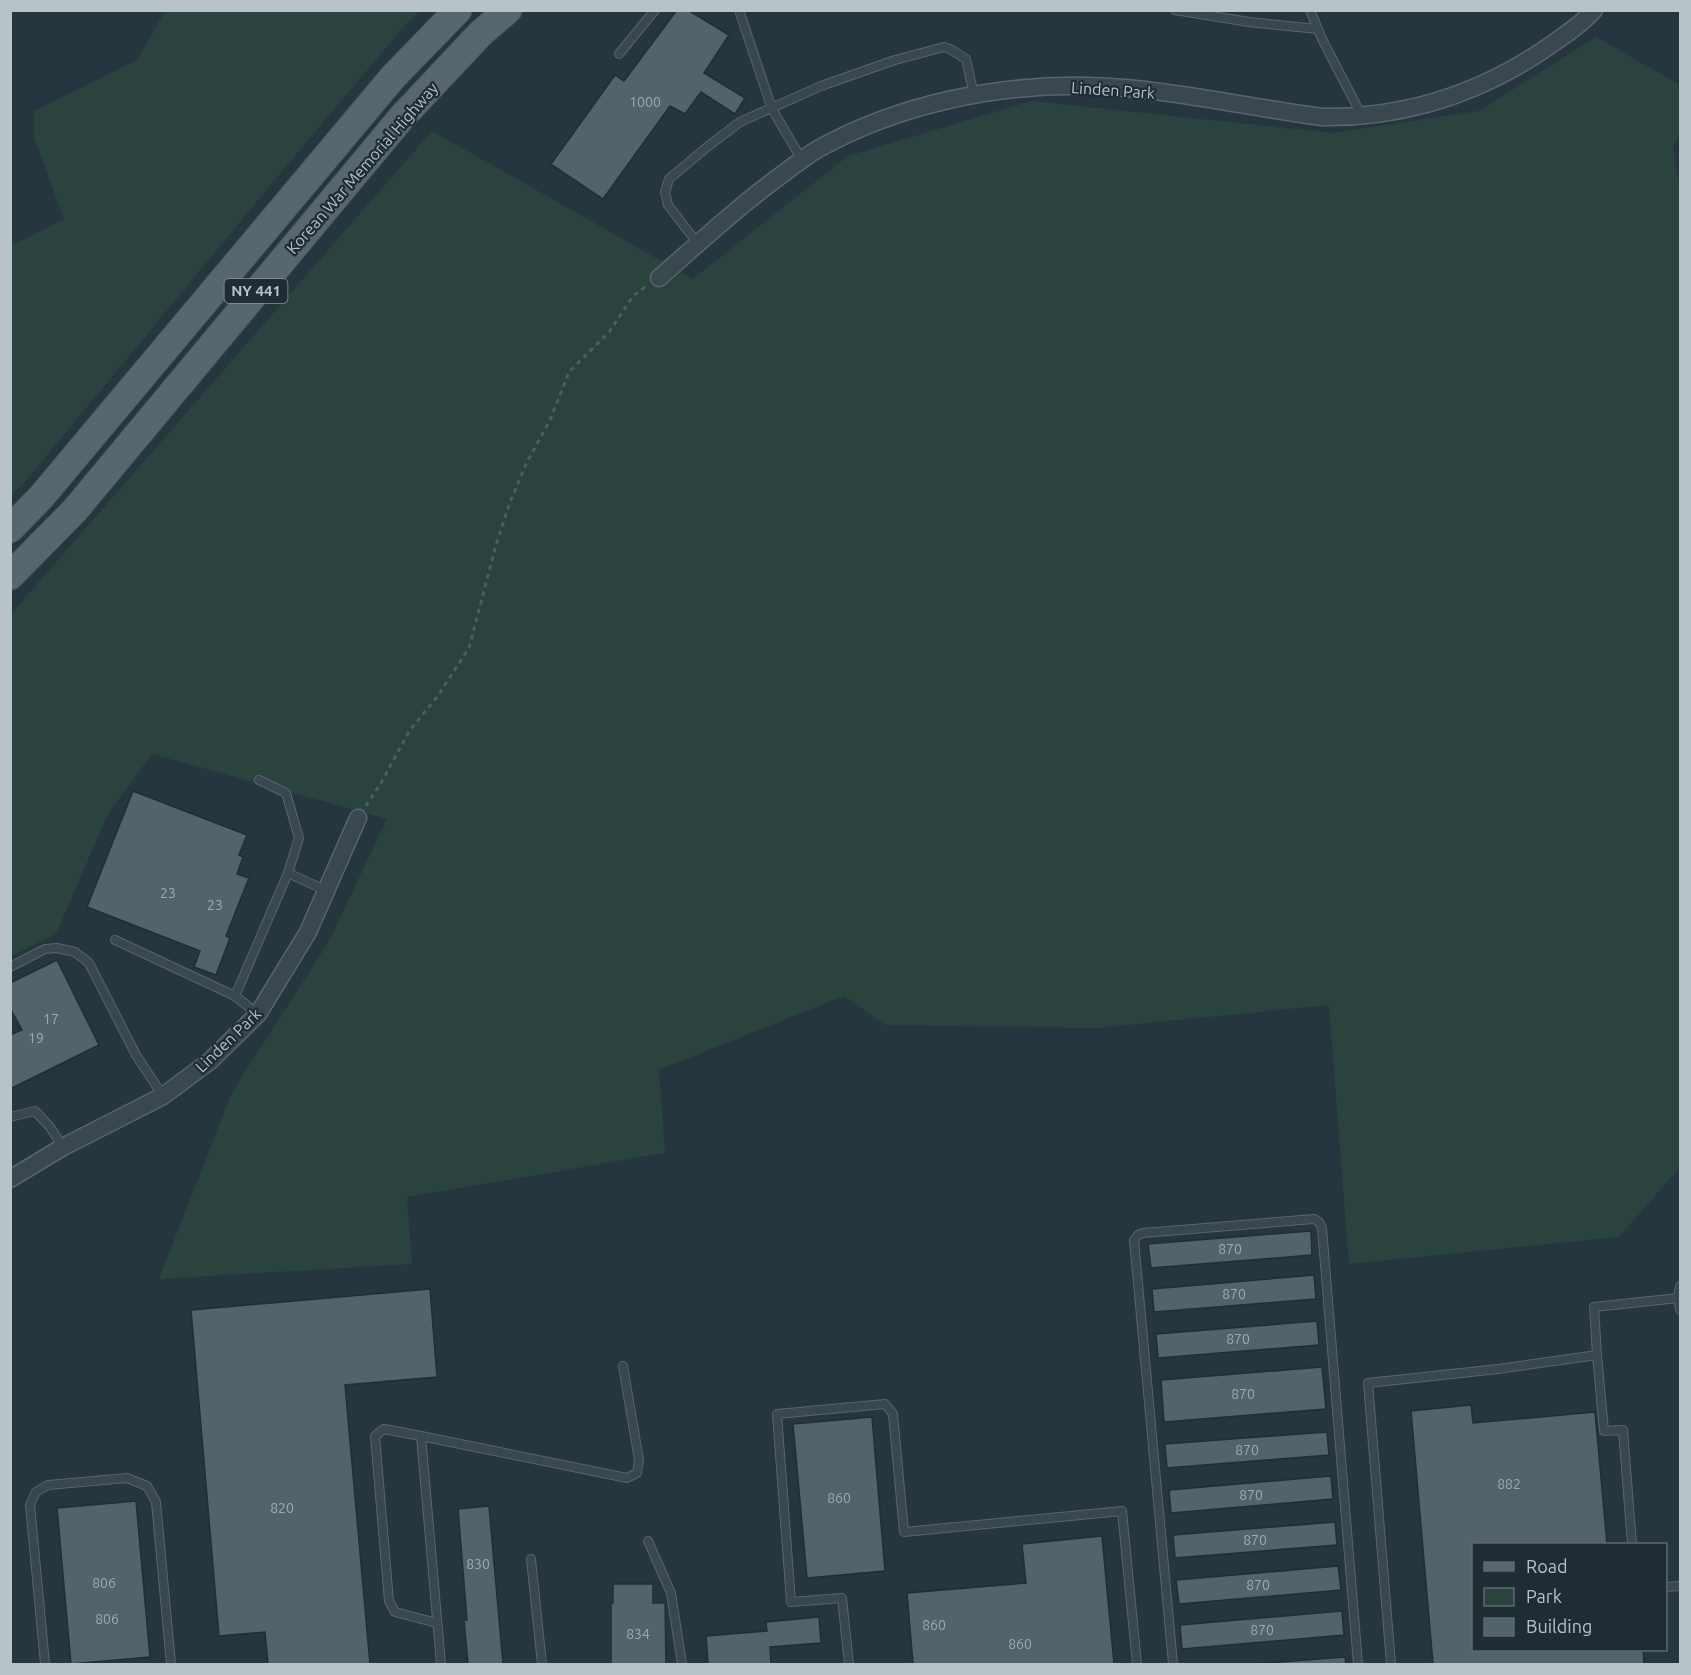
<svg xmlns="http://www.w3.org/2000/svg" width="1691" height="1675" font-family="Ubuntu,sans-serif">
  <rect width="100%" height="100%" fill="#26363e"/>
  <g fill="#2b433e">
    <path d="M165,11H421L406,24L283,170L25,482L11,496V246L64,219L34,137V111L137,60Z"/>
    <path d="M1596,37L1680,85V131L1673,148L1680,192V1167L1619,1237L1349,1264L1329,1005L1097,1028L885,1025L844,996L659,1070L665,1153L407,1197L412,1264L159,1279L232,1092L328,943L387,819L152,754L108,814L56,934L11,956V614L432,131L693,279L848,156L1031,101L1333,133L1479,111Z"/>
  </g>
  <g fill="#52636b" stroke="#212e35" stroke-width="1.5">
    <path d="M677,10H688L729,35L704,73L745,98L735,114L701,92L685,114L670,106L603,199L551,164L615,75L624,81Z"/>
    <path d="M133,791L247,835L239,855L243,857L237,874L249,878L226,936L230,938L216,975L194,967L200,951L87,907Z"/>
    <path d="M57,960L99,1045L10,1089V1035L22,1030L10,1008V983Z"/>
    <path d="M1311,1231L1312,1255L1151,1268L1148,1244Z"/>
    <path d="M1314,1275L1316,1299L1154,1312L1152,1289Z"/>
    <path d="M430,1289L437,1377L345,1385L370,1664H268L265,1632L219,1636L191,1310Z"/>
    <path d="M1317,1321L1319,1345L1158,1358L1156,1334Z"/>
    <path d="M1322,1367L1326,1409L1164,1422L1161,1380Z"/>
    <path d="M1471,1405L1473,1423L1595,1412L1607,1544H1474V1650H1643L1644,1664H1433L1411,1411Z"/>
    <path d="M872,1417L885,1571L807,1578L793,1424Z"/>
    <path d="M1327,1432L1329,1455L1167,1468L1165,1444Z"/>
    <path d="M1331,1476L1333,1499L1171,1513L1169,1490Z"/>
    <path d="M136,1501L150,1657L71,1664L57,1508Z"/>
    <path d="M489,1506L503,1664H468L464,1620H467L458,1509Z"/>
    <path d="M1335,1522L1337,1545L1175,1558L1173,1535Z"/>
    <path d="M1102,1536L1114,1664H913L907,1593L1026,1583L1022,1544Z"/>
    <path d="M1338,1566L1341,1590L1179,1604L1176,1580Z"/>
    <path d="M613,1584H653V1603H665L666,1664H611V1603H613Z"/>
    <path d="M1342,1611L1344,1635L1182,1649L1180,1625Z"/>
    <path d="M819,1617L821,1643L770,1647L771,1664H708L706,1636L767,1631L766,1622Z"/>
    <path d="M1345,1657L1346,1664H1255Z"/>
  </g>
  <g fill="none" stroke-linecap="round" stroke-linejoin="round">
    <defs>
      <g id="service">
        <path d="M739,10L772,109L802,160"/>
        <path d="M1175,10L1249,22L1317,29"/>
        <path d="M1310,10L1322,39L1362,116"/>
        <path d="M619,54L655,10"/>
        <path d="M698,244L668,205L665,192L669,179L707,147L740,122L821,86L895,60L944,47L950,49L966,59L974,95"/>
        <path d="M259,780L286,793L299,838L288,873"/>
        <path d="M115,940L235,996"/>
        <path d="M10,967L45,949L57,948L75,952L89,963L136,1055L163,1096"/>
        <path d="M258,1014L235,996L288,873L327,891"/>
        <path d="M10,1117L35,1111L50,1127L63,1147"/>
        <path d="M1678,1298L1680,1286"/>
        <path d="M1597,1355L1604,1431L1623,1430L1632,1544"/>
        <path d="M421,1436L627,1478L637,1473L639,1460L623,1366"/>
        <path d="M648,1541L671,1593L682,1664"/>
        <path d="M531,1559L542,1664"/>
        <path d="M1666,1587L1680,1586"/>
        <path d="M437,1623L395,1612L389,1601L375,1436L384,1429L421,1436L441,1664"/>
        <path d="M45,1664L30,1505L36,1492L48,1485L127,1478L147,1486L156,1502L171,1664"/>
        <path d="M849,1664L842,1598L791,1602L777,1414L885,1404L893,1414L904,1532L1122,1511L1137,1664"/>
        <path d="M1173,1664L1134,1240L1138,1235L1143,1233L1314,1219L1319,1222L1322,1228L1358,1664"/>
        <path d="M1391,1664L1368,1383L1498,1369L1597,1355L1594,1307L1678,1298L1680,1310"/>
      </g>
      <g id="minor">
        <path d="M659,278C700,242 740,205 784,173C795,165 806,156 818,149C899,104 996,84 1089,86C1167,88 1245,107 1322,117C1408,118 1485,92 1555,42C1569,32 1583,23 1594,10"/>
        <path d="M10,1179L63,1147L163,1096L210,1061L258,1014L308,932L358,818"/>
      </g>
      <g id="primary">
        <path d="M10,529L42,496L393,77L458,10"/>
        <path d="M10,576L75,510L402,117L481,33L508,10"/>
      </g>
    </defs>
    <use href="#service" stroke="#58656c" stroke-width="10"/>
    <use href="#minor" stroke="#58656c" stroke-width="19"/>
    <use href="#primary" stroke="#47535a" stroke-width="29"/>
    <path stroke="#4a605c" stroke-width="3" stroke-dasharray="4.5 4.5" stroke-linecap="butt" d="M366,806L381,783L410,730L437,697L469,648L496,545L509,505L526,464L550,420L569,372L610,331L633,296L645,287"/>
    <use href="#service" stroke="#3a474e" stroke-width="8"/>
    <use href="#minor" stroke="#3a474e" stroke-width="16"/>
    <use href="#primary" stroke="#58676e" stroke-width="27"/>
  </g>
  <g text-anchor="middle" stroke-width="4.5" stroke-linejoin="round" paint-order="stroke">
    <g font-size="14" fill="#9eaab2">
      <text x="645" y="107">1000</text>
      <text x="168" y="898">23</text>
      <text x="215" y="910">23</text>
      <text x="51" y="1024">17</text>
      <text x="36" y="1043">19</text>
      <text x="1230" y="1254">870</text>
      <text x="1234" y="1299">870</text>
      <text x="1238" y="1344">870</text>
      <text x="1243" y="1399">870</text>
      <text x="1247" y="1455">870</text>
      <text x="1509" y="1489">882</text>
      <text x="1251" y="1500">870</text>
      <text x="839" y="1503">860</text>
      <text x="282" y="1513">820</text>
      <text x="1255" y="1545">870</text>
      <text x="478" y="1569">830</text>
      <text x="104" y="1588">806</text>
      <text x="1258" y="1590">870</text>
      <text x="107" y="1624">806</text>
      <text x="934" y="1630">860</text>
      <text x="1262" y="1635">870</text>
      <text x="638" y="1639">834</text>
      <text x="1020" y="1649">860</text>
    </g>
    <rect fill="#1f2c33" stroke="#89959c" stroke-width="1.5" x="224.5" y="279" width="63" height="24" rx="4.5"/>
    <g font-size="15" font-weight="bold" fill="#b7c2c9">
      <text x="256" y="296">NY 441</text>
    </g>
    <g font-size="16" fill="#b7c2c9" stroke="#1f2c33">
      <text transform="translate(1113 90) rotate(4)" y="6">Linden Park</text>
      <text transform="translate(362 168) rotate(-49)" y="6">Korean War Memorial Highway</text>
      <text transform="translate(228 1040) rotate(-44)" y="6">Linden Park</text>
    </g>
  </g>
  <rect width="1691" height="1675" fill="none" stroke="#b7c2c9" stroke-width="24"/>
  <rect x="1472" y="1543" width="195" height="108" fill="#1f2c33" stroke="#5c686f" stroke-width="1.5"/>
  <rect x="1484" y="1562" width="30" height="9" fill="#58676e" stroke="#5c686f" stroke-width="1.5"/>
  <text x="1526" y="1573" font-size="18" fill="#b7c2c9">Road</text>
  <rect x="1484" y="1588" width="30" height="18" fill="#2b433e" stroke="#5c686f" stroke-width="1.5"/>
  <text x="1526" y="1603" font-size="18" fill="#b7c2c9">Park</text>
  <rect x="1484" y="1618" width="30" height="18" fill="#52636b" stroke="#5c686f" stroke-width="1.5"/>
  <text x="1526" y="1633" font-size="18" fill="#b7c2c9">Building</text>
</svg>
